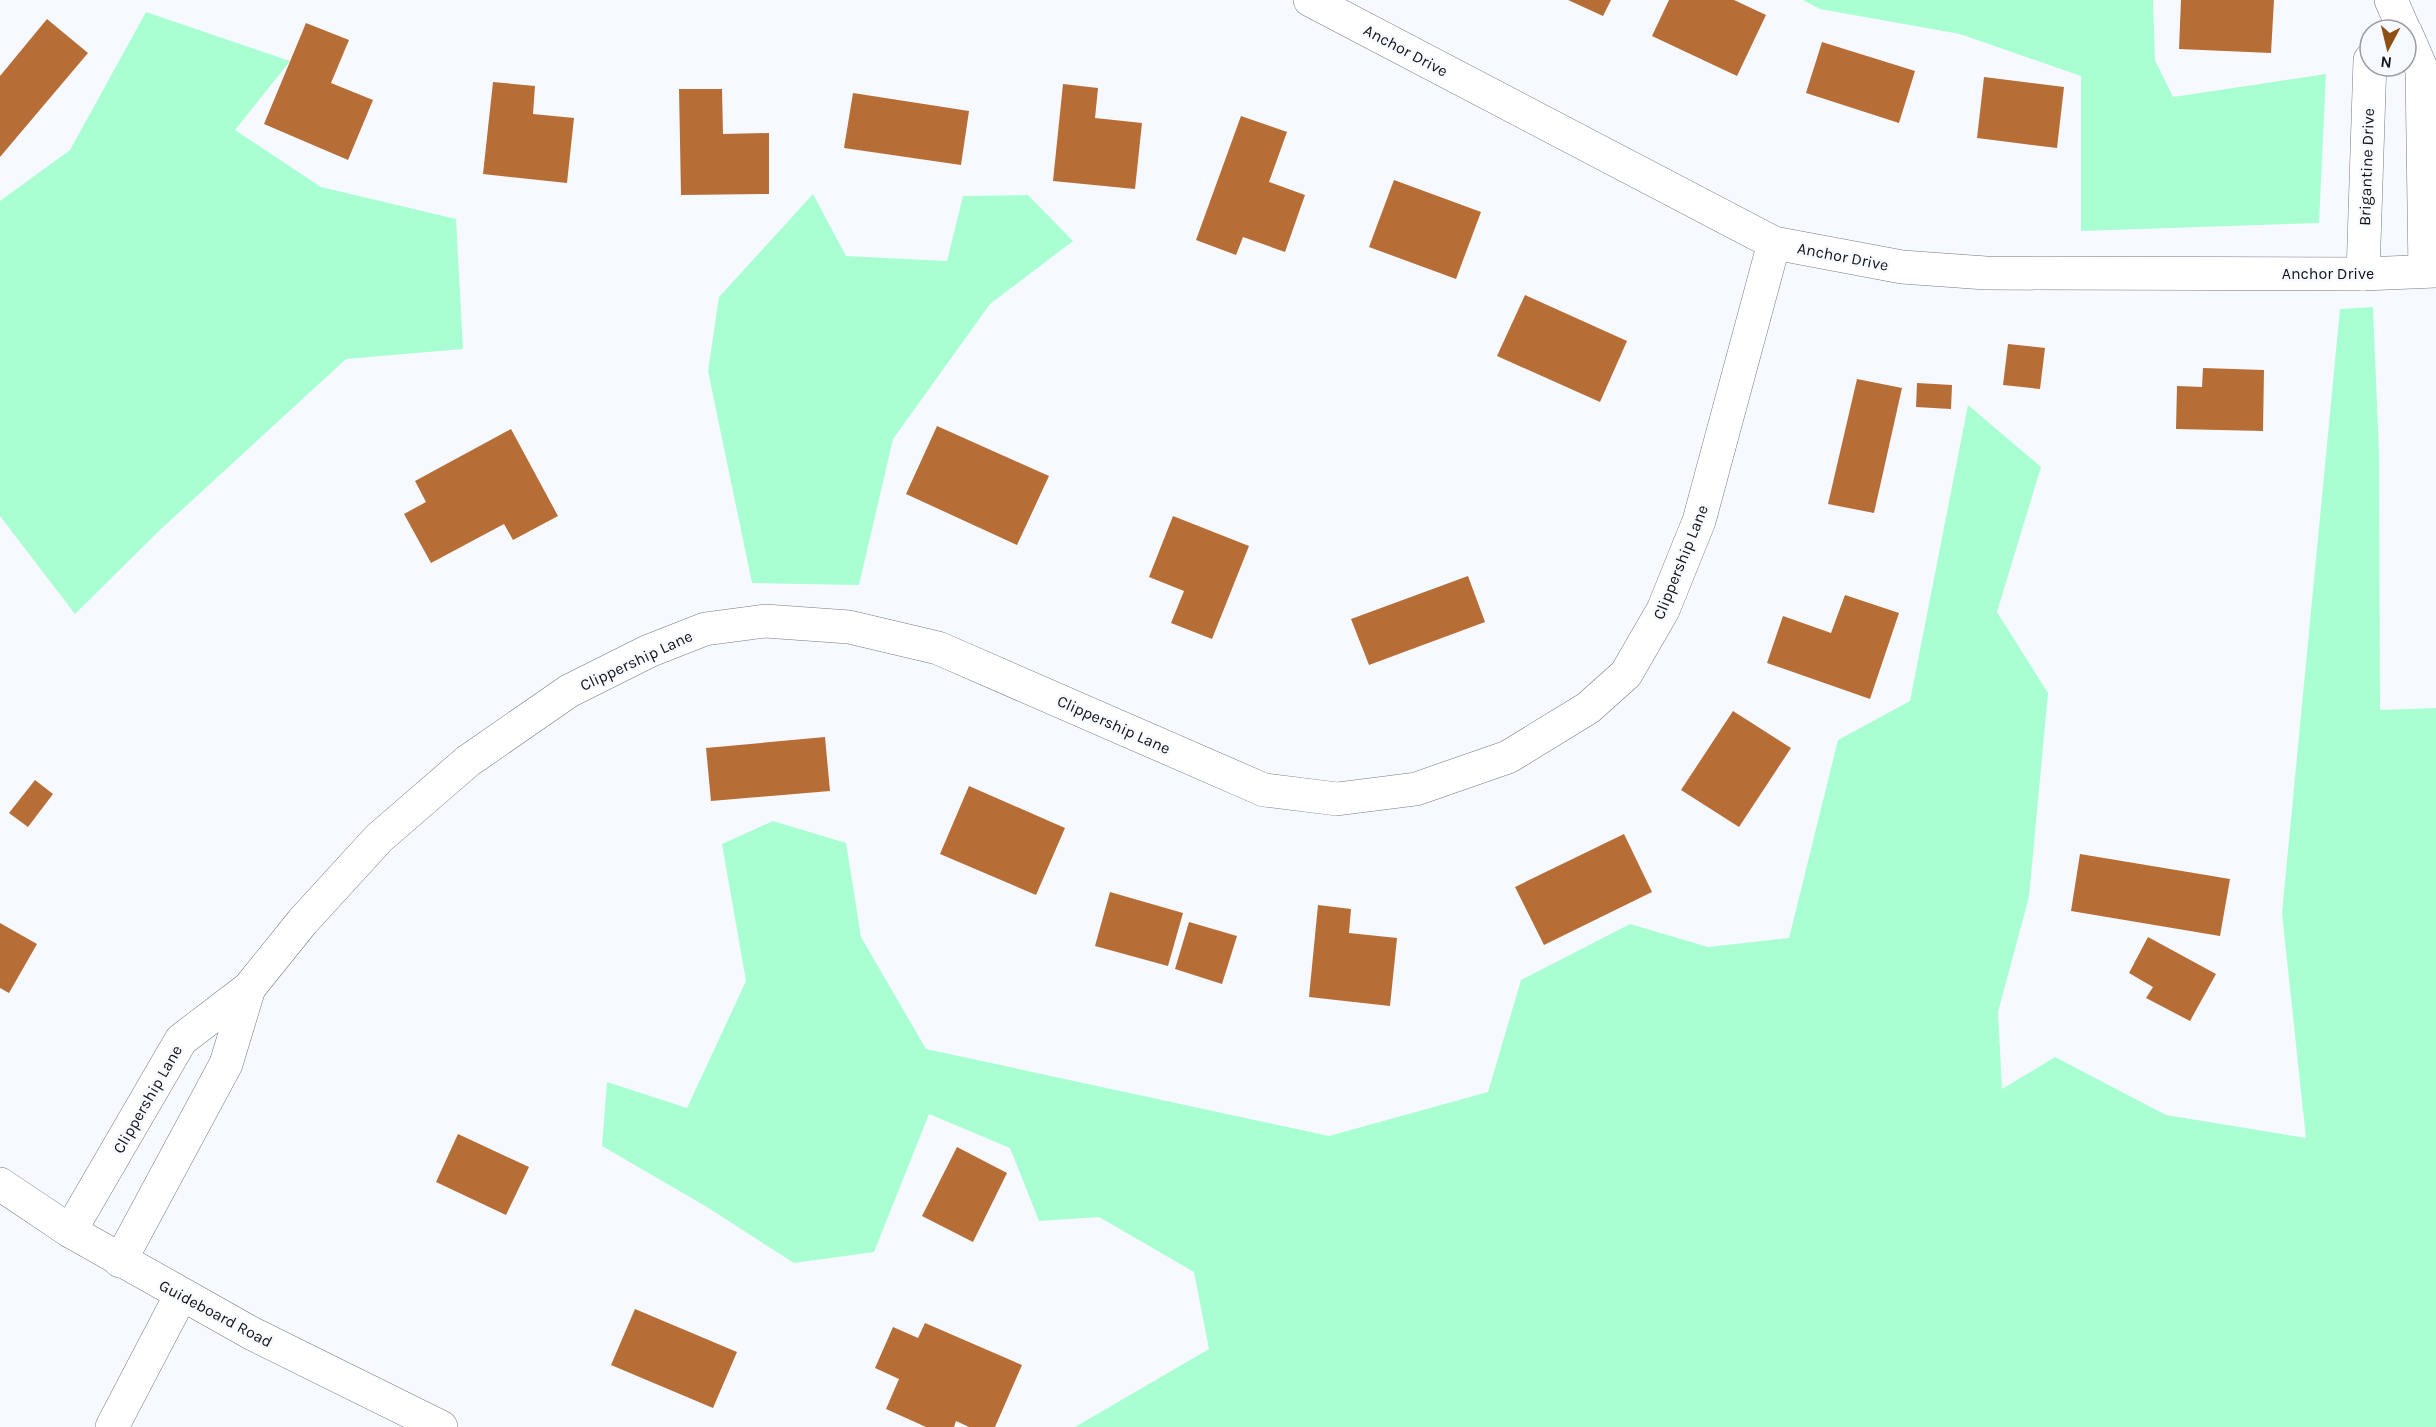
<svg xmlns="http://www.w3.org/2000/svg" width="2436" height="1427" font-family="Karla,sans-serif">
  <rect width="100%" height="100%" fill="#f6f9ff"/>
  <g fill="#a9fed2">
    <path d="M1803,0H2153L2155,60L2173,97L2326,74L2319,223L2081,231V76L1960,34L1820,9Z"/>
    <path d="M146,12L290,61L235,130L321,187L456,219L463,349L346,359L161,529L75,614L0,516V201L70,150Z"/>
    <path d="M813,194L846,256L947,261L963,196L1028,195L1073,241L990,304L893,439L859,585L752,583L708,371L719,297Z"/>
    <path d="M2373,307L2379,453L2380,710L2436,708V1427H1075L1209,1349L1194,1272L1099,1217L1039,1221L1010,1148L929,1114L874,1252L794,1263L707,1207L602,1146L607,1082L687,1108L746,981L722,844L773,821L846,843L861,937L926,1049L1329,1136L1488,1092L1521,980L1630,924L1708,947L1789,938L1838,740L1910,701L1968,405L2041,467L1997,612L2048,693L2029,897L1998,1012L2002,1089L2055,1057L2166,1115L2306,1138L2282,913L2340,309Z"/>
  </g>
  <g fill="#b76e36">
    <path d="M1568,0H1611L1603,16Z"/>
    <path d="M1669,0H1734L1766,15L1737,76L1652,36Z"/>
    <path d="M2181,0H2274L2271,53L2179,49Z"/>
    <path d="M47,19L88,53L0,157V76Z"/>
    <path d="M306,23L349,40L331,83L373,100L348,160L264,124Z"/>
    <path d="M1822,42L1915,71L1899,123L1806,93Z"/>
    <path d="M1984,77L2064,87L2057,148L1977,138Z"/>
    <path d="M493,82L535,86L533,114L574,118L567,183L483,174Z"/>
    <path d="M1063,84L1098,88L1095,118L1142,123L1135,189L1053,181Z"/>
    <path d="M679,89H722L723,134L769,133V194L681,195Z"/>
    <path d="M853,93L969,111L961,165L844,148Z"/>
    <path d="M1241,116L1287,132L1269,182L1305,195L1285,252L1243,237L1236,255L1196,240Z"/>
    <path d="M1394,180L1481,212L1456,279L1369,247Z"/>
    <path d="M1525,295L1627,341L1600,402L1497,356Z"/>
    <path d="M2008,344L2045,348L2040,389L2003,385Z"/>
    <path d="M2203,368L2264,370L2263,431L2176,429L2177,386L2202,387Z"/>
    <path d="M1857,379L1902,388L1874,513L1828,504Z"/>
    <path d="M1917,383L1952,385L1951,409L1916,407Z"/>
    <path d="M937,426L1049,476L1017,545L906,494Z"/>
    <path d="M511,429L558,516L513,540L504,524L431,563L404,514L426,502L415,481Z"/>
    <path d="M1173,516L1249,546L1212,639L1171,623L1184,591L1149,577Z"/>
    <path d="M1468,576L1485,622L1369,665L1351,619Z"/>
    <path d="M1845,595L1899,613L1870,699L1767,663L1783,616L1831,633Z"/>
    <path d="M1733,711L1791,748L1739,827L1681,790Z"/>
    <path d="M825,737L830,791L711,801L706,748Z"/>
    <path d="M35,780L53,794L28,827L9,813Z"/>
    <path d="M969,786L1065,828L1036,895L940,854Z"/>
    <path d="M1624,834L1652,892L1544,945L1515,887Z"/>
    <path d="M2080,854L2230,879L2220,936L2071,911Z"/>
    <path d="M1110,892L1183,913L1168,966L1095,946Z"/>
    <path d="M1318,905L1351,909L1349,933L1397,938L1390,1006L1309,997Z"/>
    <path d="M1189,922L1237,936L1222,984L1175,969Z"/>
    <path d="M0,923L37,944L9,993L0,988Z"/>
    <path d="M2148,937L2216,974L2190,1021L2146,998L2153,987L2129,973Z"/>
    <path d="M458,1134L529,1167L506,1215L436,1182Z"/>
    <path d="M957,1147L1007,1173L973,1242L922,1216Z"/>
    <path d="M635,1309L737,1352L713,1408L611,1365Z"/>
    <path d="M925,1323L1022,1365L995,1427H969L956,1421L954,1427H926L886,1409L899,1379L875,1368L893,1327L918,1338Z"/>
  </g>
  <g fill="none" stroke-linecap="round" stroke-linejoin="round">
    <defs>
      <g id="minor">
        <path d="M1310,0L1774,243L1902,267L1986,273L2363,274L2436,271"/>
        <path d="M2391,0L2404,30"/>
        <path d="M2406,33L2422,70L2425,271"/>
        <path d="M2363,274L2370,60"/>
        <path d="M0,1184L70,1231L251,1333L441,1427"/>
        <path d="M70,1231L181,1040L249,988L303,921L379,838L468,761L569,691L649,651L705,629L765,621L849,627L938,648L1264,790L1337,799L1416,789L1508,757L1588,708L1626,674L1663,610L1699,521L1774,243"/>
        <path d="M120,1261L226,1064L249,988"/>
        <path d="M112,1427L181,1295"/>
      </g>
    </defs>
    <use href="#minor" stroke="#777a81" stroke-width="34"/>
    <use href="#minor" stroke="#fff" stroke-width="33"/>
  </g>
  <g text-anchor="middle" stroke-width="5" stroke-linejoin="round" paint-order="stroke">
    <g font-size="16" fill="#131416" stroke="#f6f9ff">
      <text transform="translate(1406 50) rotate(28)" y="6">Anchor Drive</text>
      <text transform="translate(2366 167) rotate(-88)" y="6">Brigantine Drive</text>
      <text transform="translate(1843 256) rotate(11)" y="6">Anchor Drive</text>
      <text x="2328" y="279">Anchor Drive</text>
      <text transform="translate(1680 562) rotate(-68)" y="6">Clippership Lane</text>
      <text transform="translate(636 660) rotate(-25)" y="6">Clippership Lane</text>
      <text transform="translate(1114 724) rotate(24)" y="6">Clippership Lane</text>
      <text transform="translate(147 1099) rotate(-60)" y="6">Clippership Lane</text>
      <text transform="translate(216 1313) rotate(28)" y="6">Guideboard Road</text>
    </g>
  </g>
  <g transform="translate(2388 48) rotate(187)"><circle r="28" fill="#f6f9ff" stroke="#9b9da2" stroke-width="1.5"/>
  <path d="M0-4.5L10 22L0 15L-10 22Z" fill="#8e4f15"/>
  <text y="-9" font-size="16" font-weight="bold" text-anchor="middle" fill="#131416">N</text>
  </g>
</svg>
